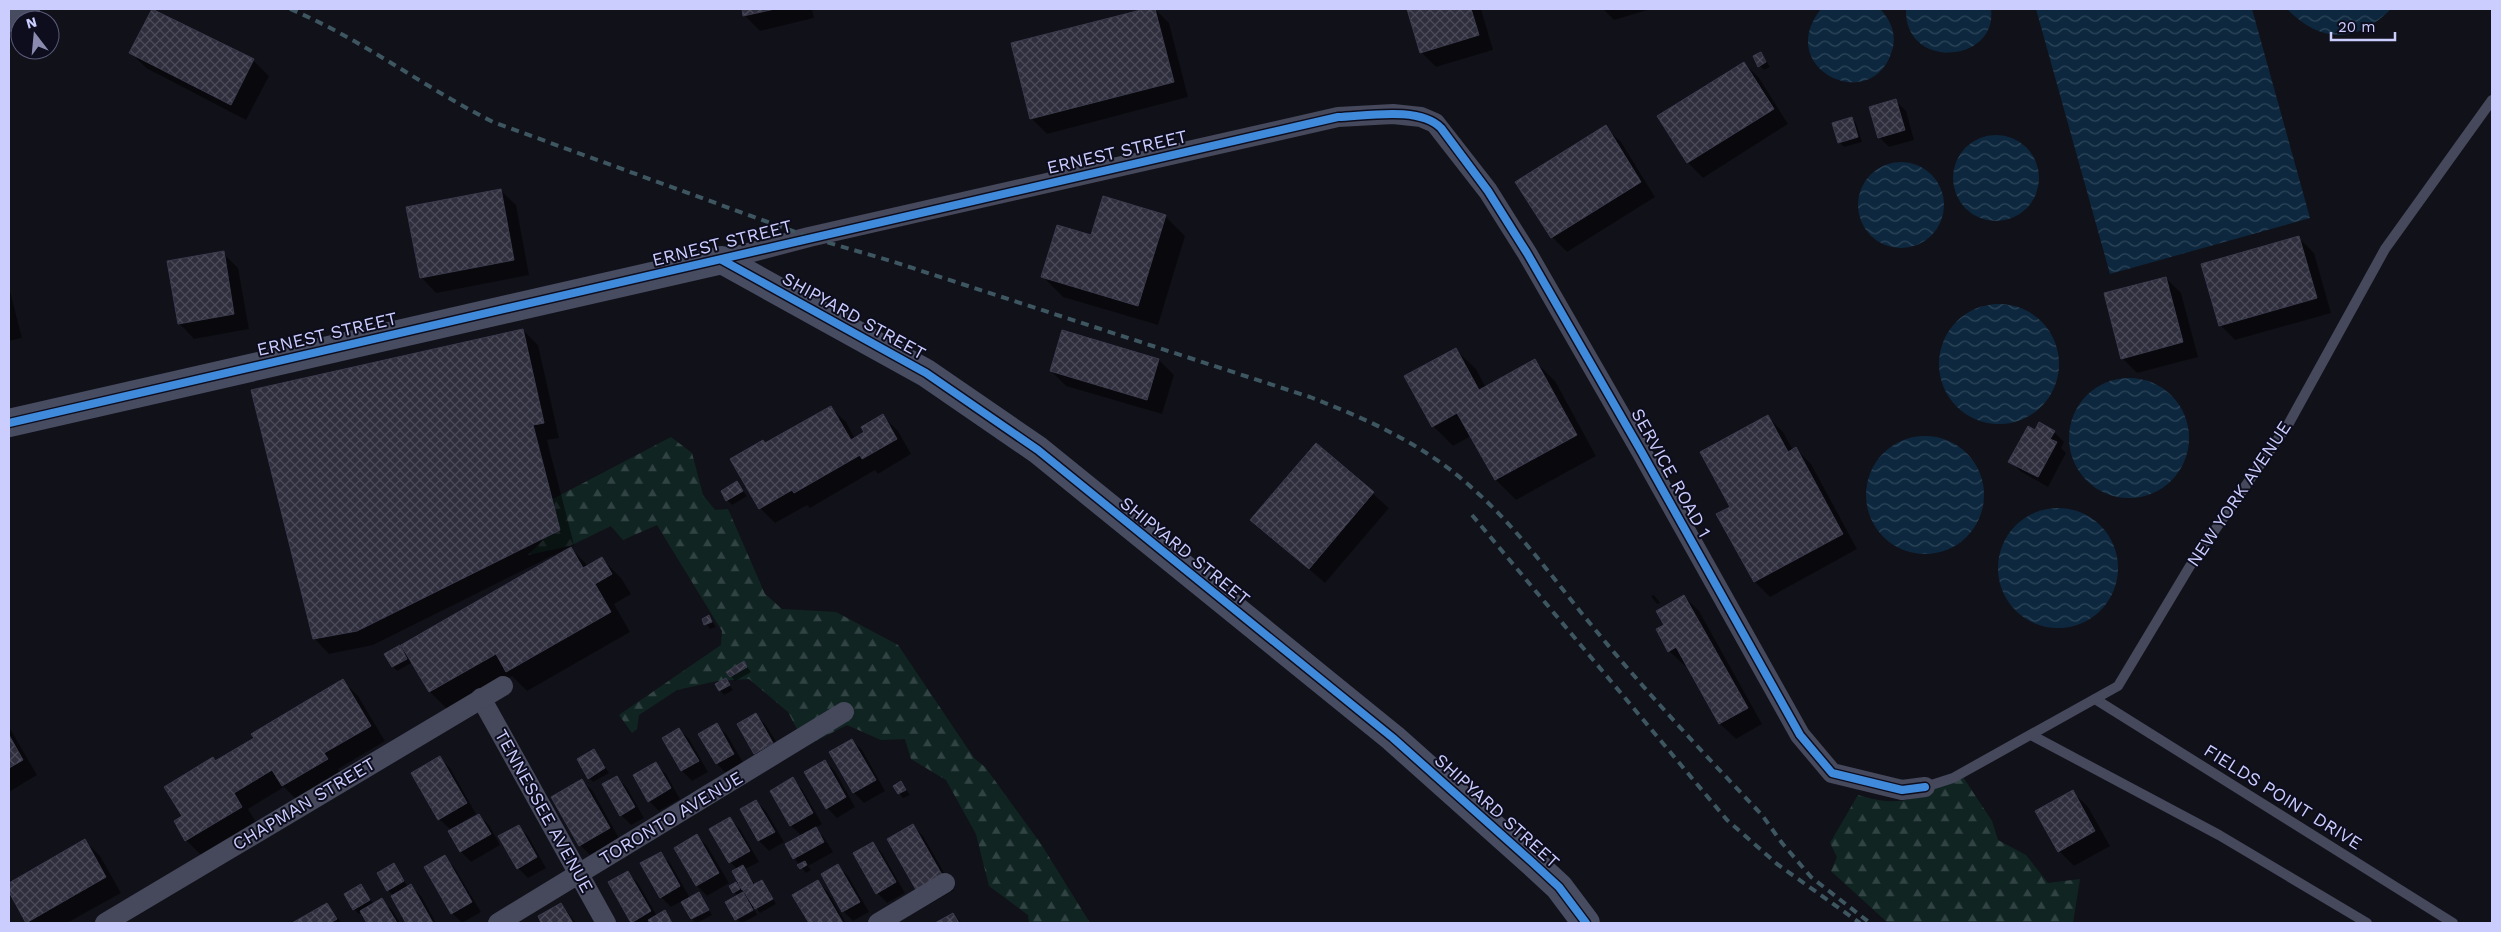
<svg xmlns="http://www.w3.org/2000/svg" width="2501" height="932" font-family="'Work Sans',sans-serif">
  <defs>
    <pattern id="forest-firs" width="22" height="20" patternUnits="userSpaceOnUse" patternTransform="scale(1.25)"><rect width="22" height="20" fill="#102522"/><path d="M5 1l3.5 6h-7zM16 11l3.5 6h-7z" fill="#314343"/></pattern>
    <pattern id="water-waves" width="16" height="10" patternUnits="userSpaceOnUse" patternTransform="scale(1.25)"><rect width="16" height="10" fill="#0d283e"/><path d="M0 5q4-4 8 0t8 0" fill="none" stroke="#2f465b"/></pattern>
    <pattern id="building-cross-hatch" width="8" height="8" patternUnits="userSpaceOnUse" patternTransform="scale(1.25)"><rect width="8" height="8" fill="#2e2e3d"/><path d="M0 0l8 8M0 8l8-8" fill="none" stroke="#4b4b5a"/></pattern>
  </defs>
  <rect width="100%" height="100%" fill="#11111a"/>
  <g fill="url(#forest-firs)">
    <path d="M671,437L692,453L703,495L715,510L728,509L765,594L782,609L836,612L898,645L974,758L985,767L1041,844L1090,923H1029L1028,915L989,886L976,834L946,780L911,759L905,739L881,740L847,725L806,746L788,712L749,679L717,681L677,690L639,715L637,729L632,733L619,715L721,645L722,631L657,525L623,540L611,526L570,546L528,555L553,530L547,502Z"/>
    <path d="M1963,777L1992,821L1998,840L2026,855L2048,883L2080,879L2073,923H1888L1831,871L1837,857L1830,843L1858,795C1911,811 1917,793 1963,777Z"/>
  </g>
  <g fill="url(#water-waves)">
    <path d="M1821,9H1880C1890,19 1896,33 1893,47C1876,118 1772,70 1821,9Z"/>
    <path d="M1906,9H1991C1998,63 1904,71 1906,9Z"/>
    <path d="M2036,9H2252L2310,218L2110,274Z"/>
    <path d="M2287,9H2391C2357,43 2321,44 2287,9Z"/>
    <circle cx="1996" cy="178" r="43"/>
    <circle cx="1901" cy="205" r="43"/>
    <circle cx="1999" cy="364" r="60"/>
    <circle cx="2129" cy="438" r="60"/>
    <circle cx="1925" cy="495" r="59"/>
    <circle cx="2058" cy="568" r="60"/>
  </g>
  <g fill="#0007">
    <path d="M154,9L254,61L269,76L246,120L146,68L131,53Z"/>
    <path d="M743,9H812L814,18L760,31L744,15Z"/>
    <path d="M1150,9H1155L1169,23L1188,97L1047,134L1031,118L1012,44Z"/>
    <path d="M1408,9H1481L1493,50L1436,67L1421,52Z"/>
    <path d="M1603,9H1651L1614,20Z"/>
    <path d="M1761,53L1770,67L1764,70L1760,66Z"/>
    <path d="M1744,63L1759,78L1788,124L1703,178L1688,163L1659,117Z"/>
    <path d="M1896,101L1906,111L1914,140L1889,147L1879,137Z"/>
    <path d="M1852,118L1856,123L1862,142L1844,147L1839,142Z"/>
    <path d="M1605,127L1621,142L1655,197L1567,252L1552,237Z"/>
    <path d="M500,190L516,205L529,275L436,293L421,277Z"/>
    <path d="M1165,216L1185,236L1158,325L1063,297L1043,277Z"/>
    <path d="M2298,237L2314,253L2331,313L2235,340L2220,325Z"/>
    <path d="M223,253L238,268L249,329L194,339L179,323Z"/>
    <path d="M2166,278L2181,293L2198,357L2137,373L2122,358Z"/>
    <path d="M9,287L22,338L9,341Z"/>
    <path d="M523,330L538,345L559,438L547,440L574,545L570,547L588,566L601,558L621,578L631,594L614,604L630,632L527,691L512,676L450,712L430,692L413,662L397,671L393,667L399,647L408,655L569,550L568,548L373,645L329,654L314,638Z"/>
    <path d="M1456,350L1476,369L1486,388L1535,361L1555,381L1596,456L1516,500L1496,480L1471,436L1453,446L1433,426Z"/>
    <path d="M1159,360L1174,375L1162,414L1066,386L1051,371Z"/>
    <path d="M830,407L846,422L855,439L866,432L883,416L898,431L911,454L878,474L875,470L810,508L807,505L775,523L760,508L766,444Z"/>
    <path d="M1768,417L1783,432L1793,450L1796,449L1811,464L1857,549L1770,597L1755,582L1731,507Z"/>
    <path d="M2035,432H2054L2064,442L2061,448L2066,453L2048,487L2020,471L2010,461Z"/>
    <path d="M1316,444L1389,508L1325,583L1252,520Z"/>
    <path d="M737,483L747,496L732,505L727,500Z"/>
    <path d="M1654,595L1658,600L1660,603L1657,604L1653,599L1651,596Z"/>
    <path d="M1684,596L1699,611L1762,724L1736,739L1720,724L1688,664L1685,666L1669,651L1665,625Z"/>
    <path d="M709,617L716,627L710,629L703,619Z"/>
    <path d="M744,663L751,672L735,681L731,676Z"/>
    <path d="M725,679L733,690L724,695L720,690Z"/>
    <path d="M343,681L358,696L385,741L338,769L342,775L298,801L284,787L248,809L256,822L201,855L186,840L183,817L213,759L216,762L256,738Z"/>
    <path d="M756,715L766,725L783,753L765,763L755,753Z"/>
    <path d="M717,725L727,735L744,764L727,774L717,764L700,734Z"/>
    <path d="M9,727L37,775L9,792Z"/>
    <path d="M679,729L689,739L708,772L692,781L682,771L664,738Z"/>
    <path d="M852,740L862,750L885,791L864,803L854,793L831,752Z"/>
    <path d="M594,750L609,773L593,782L589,778Z"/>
    <path d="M440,758L450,768L476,814L450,829L439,819Z"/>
    <path d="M825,761L835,771L855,807L837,818L827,808Z"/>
    <path d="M655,764L666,774L680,799L659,811L649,801Z"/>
    <path d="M617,777L627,788L644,818L631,825L621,815Z"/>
    <path d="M792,779L802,789L822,824L815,828L825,839L833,852L808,866L811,870L806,873L794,858L802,836L791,826L771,791Z"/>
    <path d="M581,780L592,790L619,838L590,855L580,845Z"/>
    <path d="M901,783L910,795L903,798L899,793Z"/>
    <path d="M2073,792L2088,807L2110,846L2074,866L2059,851Z"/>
    <path d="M756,801L766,811L784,842L769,851L759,841L742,810Z"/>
    <path d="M479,815L489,825L500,845L471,862L461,852L450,832Z"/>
    <path d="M730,819L740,829L759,862L745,869L755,885L761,881L766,886L776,904L760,913L757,909L759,908L758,906L753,905L754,908L736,918L738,896L734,892L736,884L746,892L734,872L738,870L730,862Z"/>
    <path d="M518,826L528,836L546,868L528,878L518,868Z"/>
    <path d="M913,826L923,836L954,890L930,904L920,894Z"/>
    <path d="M697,836L707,846L729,883L707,896L697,886L675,849Z"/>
    <path d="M85,841L100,856L121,893L67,923H28L9,890V885Z"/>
    <path d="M872,843L882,853L905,893L887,903L877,893Z"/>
    <path d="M660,853L670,863L690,898L699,894L712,915L697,923H690L694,921L682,901L671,907L661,897Z"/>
    <path d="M444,857L454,867L481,912L462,923L452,913Z"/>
    <path d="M394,865L408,887L411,886L421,896L436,923H408L394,896L388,890Z"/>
    <path d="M838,866L848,876L869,912L853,921L843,911Z"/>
    <path d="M628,873L638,883L657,916L665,912L673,923L632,922Z"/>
    <path d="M818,882L828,892L846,923H810L794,896Z"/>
    <path d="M361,886L374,905L382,900L392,910L400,923H369L362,912L359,914L354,909Z"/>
    <path d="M326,904L341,922L345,923H294Z"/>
    <path d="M561,904L576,923H543L539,917Z"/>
    <path d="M755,910L757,915L742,923L737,920Z"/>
    <path d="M953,914L962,923H937Z"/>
  </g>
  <g fill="url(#building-cross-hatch)" stroke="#3b3b4e">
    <path d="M152,9L254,59L231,105L129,53Z"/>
    <path d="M742,9H775L743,16Z"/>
    <path d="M1145,9H1155L1174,82L1030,119L1011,43Z"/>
    <path d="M1407,9H1471L1479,35L1420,53Z"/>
    <path d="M1761,52L1766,62L1758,67L1753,56Z"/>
    <path d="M1744,62L1774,109L1687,163L1657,116Z"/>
    <path d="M1896,99L1905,130L1878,138L1869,107Z"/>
    <path d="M1852,117L1858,137L1838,143L1832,123Z"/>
    <path d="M1606,125L1641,182L1551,238L1515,182Z"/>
    <path d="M501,189L514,260L420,278L406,207Z"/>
    <path d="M1103,196L1166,215L1138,306L1041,277L1057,225L1091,235Z"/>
    <path d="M2299,236L2317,298L2219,326L2201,264Z"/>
    <path d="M224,251L234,314L178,324L167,261Z"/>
    <path d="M2166,277L2183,342L2121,359L2104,293Z"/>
    <path d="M523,329L544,423L533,425L560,530L357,631L313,639L251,390Z"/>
    <path d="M1062,330L1159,359L1147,400L1050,371Z"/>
    <path d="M1456,348L1479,390L1535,359L1577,435L1495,480L1457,413L1432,427L1404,376Z"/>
    <path d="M831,406L851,440L864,432L861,427L883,414L897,439L862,459L860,455L794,493L792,490L759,509L730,459L763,440L765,443Z"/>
    <path d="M1768,415L1788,452L1796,447L1843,534L1754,582L1716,514L1730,507L1700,452Z"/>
    <path d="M2039,422L2055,431L2050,439L2057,442L2038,477L2008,462L2028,426L2035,430Z"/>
    <path d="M1316,443L1374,492L1309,569L1250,520Z"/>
    <path d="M737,481L743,491L726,501L721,491Z"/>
    <path d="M571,547L583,568L602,557L612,574L595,584L611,612L506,672L496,654L429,692L401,645Z"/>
    <path d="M1684,595L1748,708L1719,724L1676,647L1668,652L1656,629L1664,625L1656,611Z"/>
    <path d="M709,615L712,622L704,625L702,619Z"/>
    <path d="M400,645L407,659L392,667L384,654Z"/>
    <path d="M744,661L747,667L730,677L726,672Z"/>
    <path d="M726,678L730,685L719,691L715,684Z"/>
    <path d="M343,679L371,726L324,753L328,759L282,786L272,770L234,793L242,807L185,841L174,821L182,816L164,787L213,757L215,761L254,738L251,734Z"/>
    <path d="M756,713L773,743L754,754L737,724Z"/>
    <path d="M717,723L734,754L716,764L698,734Z"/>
    <path d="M679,728L699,761L681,771L662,738Z"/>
    <path d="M9,735L23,760L9,768Z"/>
    <path d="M852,739L876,780L853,793L829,752Z"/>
    <path d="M594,749L605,768L588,779L577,759Z"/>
    <path d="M440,756L467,803L438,820L411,773Z"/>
    <path d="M825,760L846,797L826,809L804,772Z"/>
    <path d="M656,762L671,788L648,802L633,775Z"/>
    <path d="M617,776L635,807L620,816L602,784Z"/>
    <path d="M793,777L813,813L790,826L770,791Z"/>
    <path d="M582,779L610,828L579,846L551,797Z"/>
    <path d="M901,781L906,790L898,794L893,786Z"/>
    <path d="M2073,790L2095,831L2058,852L2035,811Z"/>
    <path d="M756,800L775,832L758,841L740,809Z"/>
    <path d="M479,814L491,834L460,852L448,831Z"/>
    <path d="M730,817L750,851L729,863L709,829Z"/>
    <path d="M913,824L945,880L919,895L887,839Z"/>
    <path d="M519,825L537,857L517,869L498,836Z"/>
    <path d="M816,827L824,842L793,859L785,844Z"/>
    <path d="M697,834L719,873L696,886L674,848Z"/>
    <path d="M85,839L106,877L26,923L9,892V883Z"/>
    <path d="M873,842L896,882L876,894L853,853Z"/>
    <path d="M661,852L680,886L660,898L640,863Z"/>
    <path d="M445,855L472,902L451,914L424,867Z"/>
    <path d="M805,861L807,865L800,869L797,865Z"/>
    <path d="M394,863L404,881L387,891L377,873Z"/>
    <path d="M838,864L860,902L842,912L821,874Z"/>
    <path d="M743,865L753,884L742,890L732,871Z"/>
    <path d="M628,871L651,911L631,923L608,882Z"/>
    <path d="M762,880L773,899L755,909L743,890Z"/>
    <path d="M818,880L843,923H809L792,895Z"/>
    <path d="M736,882L740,889L733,893L729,886Z"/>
    <path d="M361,884L370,900L353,910L344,894Z"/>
    <path d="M411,884L433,923H406L391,896Z"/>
    <path d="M699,892L709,910L691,919L681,902Z"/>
    <path d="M743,892L753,910L735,920L725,902Z"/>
    <path d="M382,898L397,923H367L360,911Z"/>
    <path d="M327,903L337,919L330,923H292Z"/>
    <path d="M561,903L573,923H541L538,916Z"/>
    <path d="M665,910L672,923H650L648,920Z"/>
    <path d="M953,913L959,923H935Z"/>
  </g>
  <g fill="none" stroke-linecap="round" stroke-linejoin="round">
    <g stroke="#46485b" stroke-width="10">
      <path d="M2095,699L2453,923"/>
      <path d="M2033,736L2219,835L2367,923"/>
      <path d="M1925,787L1953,778L2118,686L2190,566L2289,423L2385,249L2492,100"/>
    </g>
    <g stroke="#46485b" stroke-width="20">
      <path d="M722,260L809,237L1338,117L1393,114L1421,117L1435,123L1488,191L1527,253L1641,451L1800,735L1832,773L1902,790L1925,787"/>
      <path d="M481,698L606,923"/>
      <path d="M105,923L503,686"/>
      <path d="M498,923L844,712"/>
      <path d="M878,923L945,883"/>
    </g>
    <g stroke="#484c61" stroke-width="28">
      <path d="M9,18L26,9"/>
      <path d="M9,423L722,260L926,373L1038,450L1393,738L1532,862L1559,887L1586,923"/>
    </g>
    <g stroke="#3d5660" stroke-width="4" stroke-dasharray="8 6" stroke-linecap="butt">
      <path d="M290,9C362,39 423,87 493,122L809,237L891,261L1310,397C1367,419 1425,445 1471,487C1518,528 1553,579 1593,627C1646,692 1704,754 1762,815L1782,843L1811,877L1870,923"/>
      <path d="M1472,515L1727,820L1777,864L1860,923"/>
    </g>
    <defs>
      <g id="cycleway">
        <path d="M722,260L926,373L1038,450L1393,738L1532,862L1559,887L1586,923"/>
        <path d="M9,423L1338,117C1367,116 1419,106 1441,128L1488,191L1527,253L1641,451L1800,735L1832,773L1902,790L1925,787"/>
      </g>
    </defs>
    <use href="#cycleway" stroke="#0d0d1e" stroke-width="11"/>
    <use href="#cycleway" stroke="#408adc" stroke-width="8"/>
  </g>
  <g text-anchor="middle" stroke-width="4" stroke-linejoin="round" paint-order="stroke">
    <g font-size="18" fill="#cbcdfe" stroke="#0d0d1e">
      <text transform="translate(1117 152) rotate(-13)" y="6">ERNEST STREET</text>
      <text transform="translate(722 243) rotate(-14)" y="6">ERNEST STREET</text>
      <text transform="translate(854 316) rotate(29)" y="6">SHIPYARD STREET</text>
      <text transform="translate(327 334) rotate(-13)" y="6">ERNEST STREET</text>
      <text transform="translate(1671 473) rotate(61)" y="6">SERVICE ROAD 1</text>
      <text transform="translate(2239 494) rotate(-56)" y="6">NEW YORK AVENUE</text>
      <text transform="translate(1185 551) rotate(39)" y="6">SHIPYARD STREET</text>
      <text transform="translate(2283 797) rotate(32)" y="6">FIELDS POINT DRIVE</text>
      <text transform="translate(304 804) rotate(-31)" y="6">CHAPMAN STREET</text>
      <text transform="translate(544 811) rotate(61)" y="6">TENNESSEE AVENUE</text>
      <text transform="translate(1497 811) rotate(42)" y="6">SHIPYARD STREET</text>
      <text transform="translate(671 818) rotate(-31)" y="6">TORONTO AVENUE</text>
    </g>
  </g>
  <rect width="2501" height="932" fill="none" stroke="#cbcdfe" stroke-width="20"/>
  <g transform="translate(35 35) rotate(344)"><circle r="24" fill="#0d0d1e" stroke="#595a78"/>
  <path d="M0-4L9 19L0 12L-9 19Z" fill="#8a8bae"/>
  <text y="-8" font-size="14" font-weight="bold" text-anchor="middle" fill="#cbcdfe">N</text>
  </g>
  <path d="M2331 32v8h64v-8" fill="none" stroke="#cbcdfe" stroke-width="2.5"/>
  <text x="2338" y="32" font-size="15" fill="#cbcdfe" stroke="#0d0d1e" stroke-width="4" paint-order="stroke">20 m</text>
</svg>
